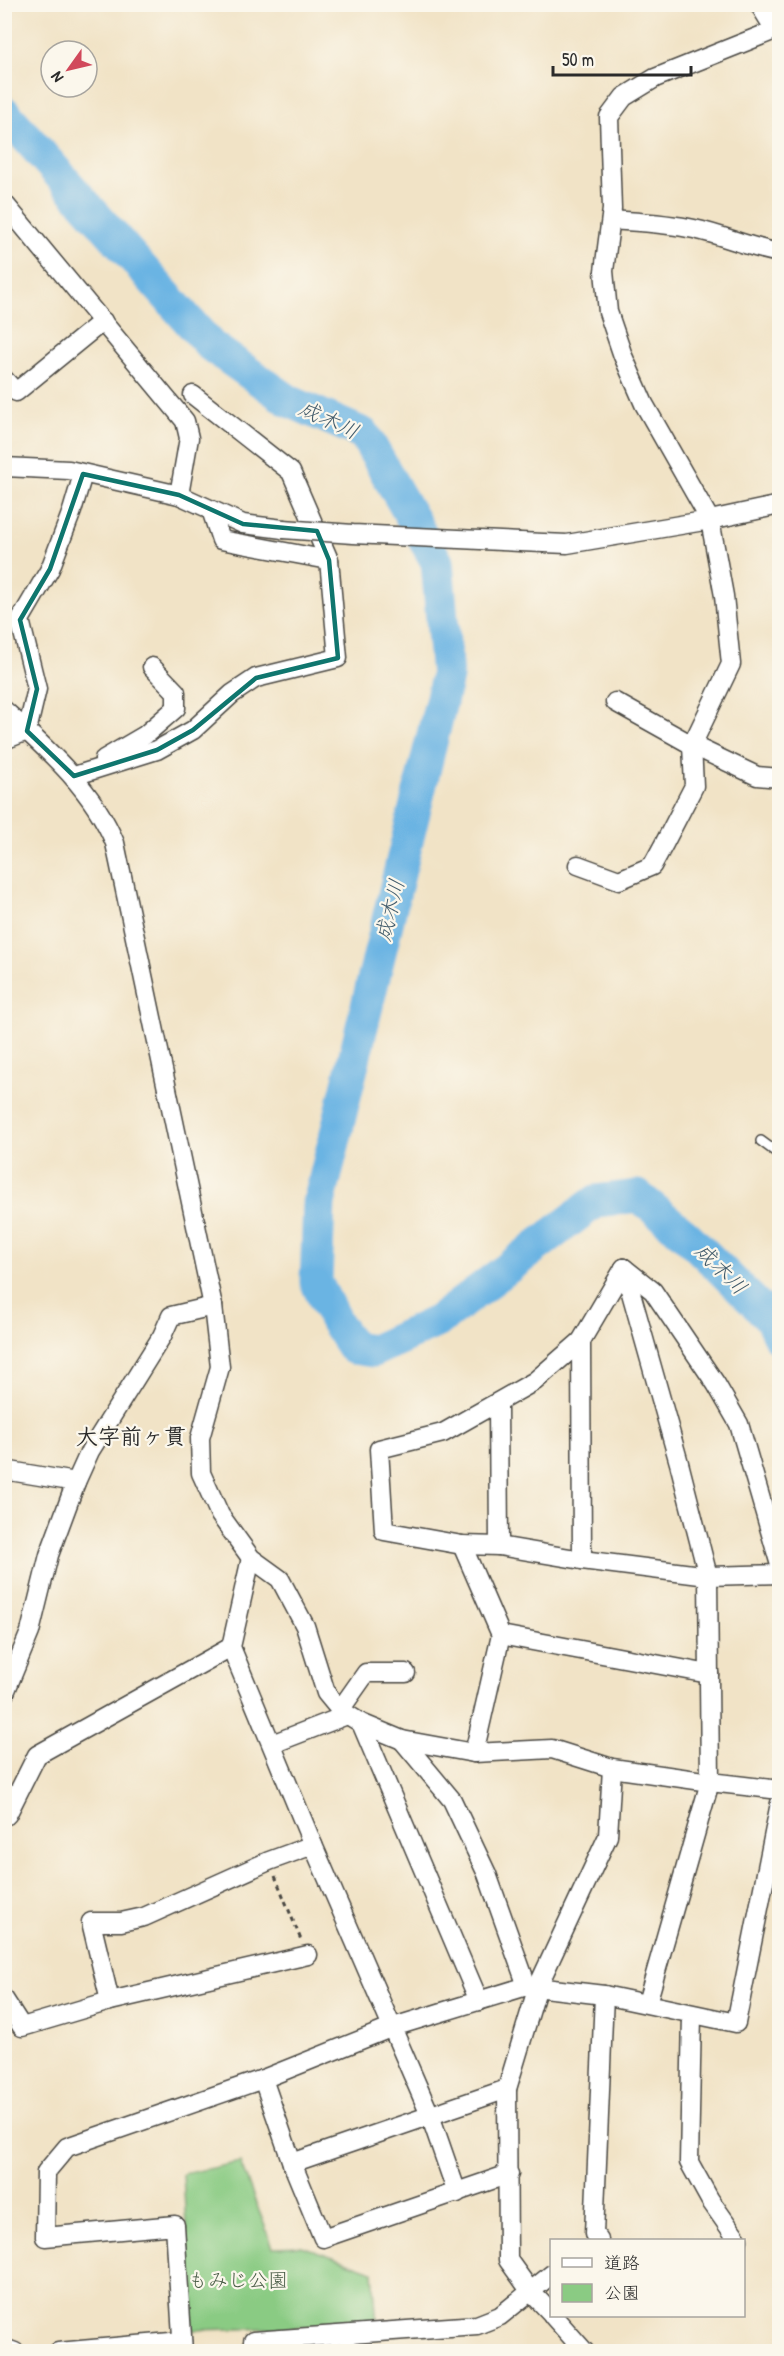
<svg xmlns="http://www.w3.org/2000/svg" width="784" height="2356" font-family="'Patrick Hand','Klee One',sans-serif">
  <rect width="100%" height="100%" fill="#fbf7ec"/>
  <filter id="ink" filterUnits="userSpaceOnUse"><feTurbulence type="fractalNoise" baseFrequency=".0167" numOctaves="2"/><feDisplacementMap in="SourceGraphic" scale="12" xChannelSelector="R" yChannelSelector="G"/><feConvolveMatrix kernelMatrix="1 2 1 2 8 2 1 2 1" color-interpolation-filters="sRGB"/></filter>
  <filter id="wash" filterUnits="userSpaceOnUse"><feTurbulence type="fractalNoise" baseFrequency=".008" numOctaves="4" result="noise"/><feDisplacementMap in="SourceGraphic" scale="24" xChannelSelector="R" yChannelSelector="G"/><feGaussianBlur stdDeviation="1.35" result="paint"/><feColorMatrix in="noise" values="0 0 0 0 0 0 0 0 0 0 0 0 0 0 0 0 0 1.4 0 .05"/><feComposite in="paint" operator="in"/></filter>
  <g filter="url(#wash)">
    <rect width="100%" height="100%" fill="#f1e3c6"/>
    <path fill="#8acb83" stroke="#5a7b57" stroke-width="1.5" d="M240,2162L273,2247L302,2246L373,2271L377,2326L192,2330L183,2174Z"/>
    <g fill="none" stroke-linecap="round" stroke-linejoin="round">
      <path stroke="#6bb4e3" stroke-width="33" d="M4,112L211,346L289,401L364,434L437,562L447,677L319,1203L316,1282L336,1322L353,1348L373,1351L438,1321L596,1201L638,1196L686,1235L770,1318L780,1339"/>
    </g>
  </g>
  <g filter="url(#ink)">
    <g fill="none" stroke-linecap="round" stroke-linejoin="round">
      <defs>
        <path id="lane" d="M761,1141L780,1155"/>
        <g id="street">
          <path d="M759,4L775,30"/>
          <path d="M4,203L185,421L189,438L179,495"/>
          <path d="M611,220C639,222 667,223 694,229C723,235 750,248 780,253"/>
          <path d="M4,379L16,392L103,321"/>
          <path d="M193,395L291,472L329,560"/>
          <path d="M4,467L69,470L179,495L243,524L283,529"/>
          <path d="M520,542L567,544L710,520L780,505"/>
          <path d="M615,702L692,745L757,776L780,778"/>
          <path d="M4,710C47,749 93,789 115,843L213,1306L220,1367L200,1438L201,1473L220,1515L251,1558L280,1579L305,1626L326,1693L340,1710L361,1723L402,1740L474,1753L552,1749L612,1768L710,1782L780,1790"/>
          <path d="M4,740L27,731L37,689L20,620L50,569L72,511L83,474"/>
          <path d="M104,759L145,735L176,708V692L152,667"/>
          <path d="M74,776L157,750L193,730L232,694L256,678L338,658L329,560L221,540L211,510"/>
          <path d="M578,865L619,880L652,866L664,844L694,786L692,745L731,664L724,596L710,520L644,404L623,356L608,312L604,271L612,209L609,117L624,97L655,78L780,28"/>
          <path d="M624,1268L581,1341L535,1381L443,1433L379,1449L384,1531L462,1545L499,1546L582,1560L708,1576L780,1574"/>
          <path d="M624,1268L679,1463L708,1576L710,1782L647,2003"/>
          <path d="M624,1268L653,1291L716,1384L739,1424L780,1565"/>
          <path d="M581,1341L582,1560"/>
          <path d="M498,1404L499,1546"/>
          <path d="M4,1470L76,1482"/>
          <path d="M462,1545L501,1635L474,1753"/>
          <path d="M251,1558L231,1647L313,1845L430,2115L457,2193"/>
          <path d="M501,1635L709,1674"/>
          <path d="M4,1695L30,1632L49,1555L76,1482L90,1451L162,1336L171,1316L213,1306"/>
          <path d="M340,1710L366,1673H406"/>
          <path d="M361,1723L479,2001"/>
          <path d="M402,1740L452,1800L487,1874L527,1986"/>
          <path d="M272,1744L347,1715"/>
          <path d="M4,1813L7,1815L37,1755L231,1647"/>
          <path d="M4,1999L22,2027L110,2001L308,1955"/>
          <path d="M110,2001L91,1922H121L144,1917L269,1861L313,1845"/>
          <path d="M692,2015L689,2162L710,2200L738,2240"/>
          <path d="M263,2079L292,2163L323,2238L509,2174"/>
          <path d="M292,2163L507,2089"/>
          <path d="M599,2240L594,2234L604,1995"/>
          <path d="M552,2314L531,2292L508,2260L507,2089L538,1986L608,1836L612,1768"/>
          <path d="M553,2316L585,2352"/>
          <path d="M4,2348L15,2352"/>
          <path d="M58,2352L182,2341"/>
          <path d="M183,2352L175,2225L45,2237L46,2172L67,2147L263,2079L393,2027L527,1986L604,1995L736,2023L780,1803"/>
          <path d="M254,2352L253,2341L477,2325L500,2316L552,2274"/>
        </g>
      </defs>
      <use href="#lane" stroke="#494742" stroke-width="12"/>
      <use href="#street" stroke="#494742" stroke-width="21"/>
      <path stroke="#494742" stroke-width="3" stroke-dasharray="4.5 4.5" stroke-linecap="butt" d="M275,1876L301,1940"/>
      <use href="#lane" stroke="#fff" stroke-width="9"/>
      <use href="#street" stroke="#fff" stroke-width="18"/>
      <defs>
        <path id="street-bridge" d="M283,529L353,534L520,542"/>
      </defs>
      <use href="#street-bridge" stroke="#494742" stroke-width="21" stroke-linecap="butt"/>
      <use href="#street-bridge" stroke="#fff" stroke-width="18"/>
    </g>
  </g>
  <path fill="none" stroke="#0f766e" stroke-width="4.5" stroke-linejoin="round" d="M83,474L179,495L243,524L317,531L329,560L338,658L256,678L193,730L157,750L74,776L27,731L37,689L20,620L50,569Z"/>
  <g text-anchor="middle" stroke-width="4.5" stroke-linejoin="round" paint-order="stroke">
    <g font-size="20" fill="#485b45" stroke="#fbf7ec">
      <text x="238" y="2287">もみじ公園</text>
    </g>
    <g font-size="21" font-style="italic" fill="#415b6b" stroke="#fbf7ec">
      <text transform="translate(329 420) rotate(25)" y="7">成木川</text>
      <text transform="translate(390 910) rotate(-76)" y="7">成木川</text>
      <text transform="translate(721 1269) rotate(45)" y="7">成木川</text>
    </g>
    <g font-size="22" font-weight="bold" fill="#2b2b2b" stroke="#fbf7ec">
      <text x="131" y="1444">大字前ヶ貫</text>
    </g>
  </g>
  <rect width="784" height="2356" fill="none" stroke="#fbf7ec" stroke-width="24"/>
  <rect x="550" y="2239" width="195" height="78" fill="#fbf7ec" stroke="#a8a59f" stroke-width="1.5"/>
  <rect x="562" y="2258" width="30" height="9" fill="#ffffff" stroke="#a8a59f" stroke-width="1.5"/>
  <text x="604" y="2269" font-size="18" fill="#2b2b2b">道路</text>
  <rect x="562" y="2284" width="30" height="18" fill="#8acb83" stroke="#a8a59f" stroke-width="1.5"/>
  <text x="604" y="2299" font-size="18" fill="#2b2b2b">公園</text>
  <g transform="translate(69 69) rotate(236)"><circle r="28" fill="#fbf7ec" stroke="#a8a59f" stroke-width="1.5"/>
  <path d="M0-4.5L10 22L0 15L-10 22Z" fill="#d1495b"/>
  <text y="-9" font-size="16" font-weight="bold" text-anchor="middle" fill="#2b2b2b">N</text>
  </g>
  <path d="M553 66v9h138v-9" fill="none" stroke="#2b2b2b" stroke-width="3"/>
  <text x="562" y="66" font-size="18" fill="#2b2b2b" stroke="#fbf7ec" stroke-width="4.5" paint-order="stroke">50 m</text>
</svg>
